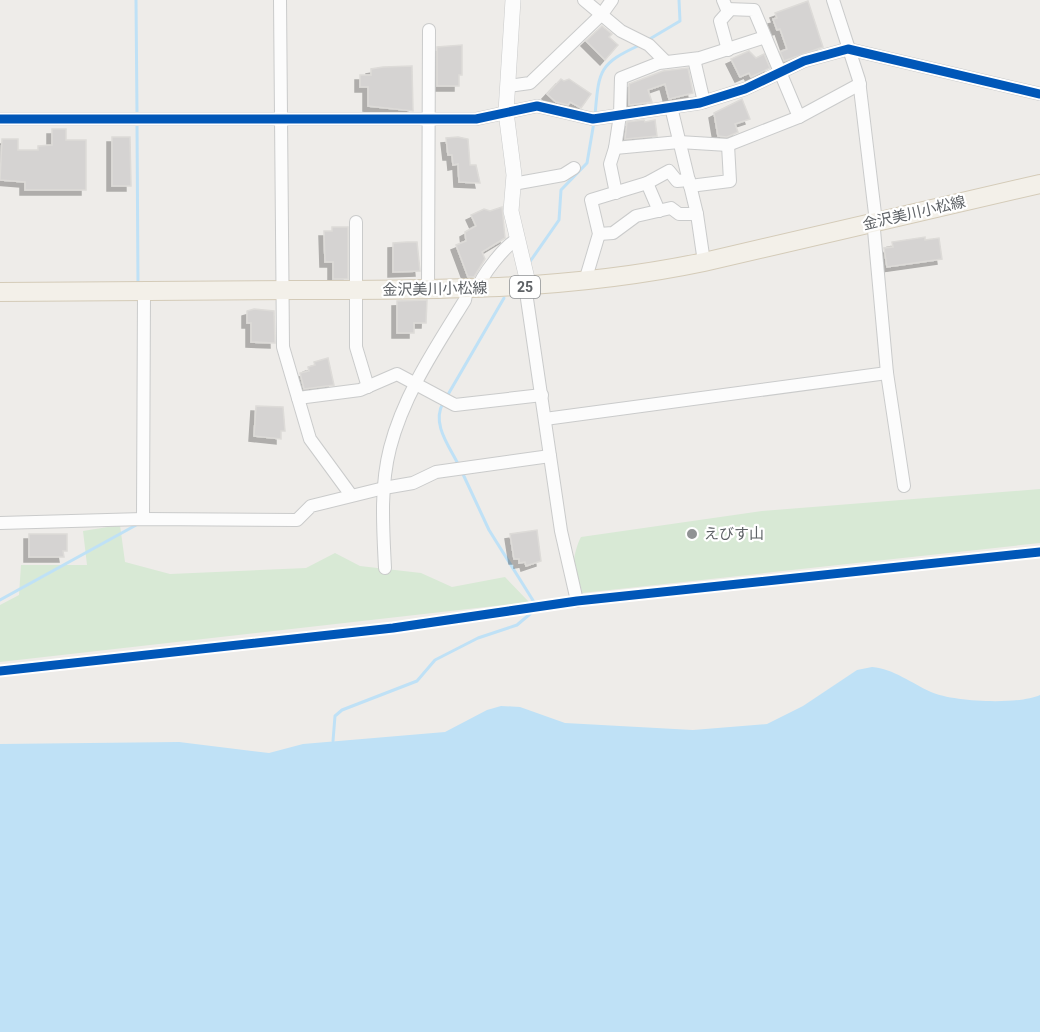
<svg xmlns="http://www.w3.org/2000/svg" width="1040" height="1032" font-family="Roboto,'Noto Sans JP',sans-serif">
  <defs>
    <filter id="shadow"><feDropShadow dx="-5" dy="5" stdDeviation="0" flood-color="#0004"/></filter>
  </defs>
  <rect width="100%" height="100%" fill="#eeece9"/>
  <g fill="#d8e9d5">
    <path d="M1040,489V543L582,593C581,582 577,583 575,575C571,566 576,546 581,537L762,511Z"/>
    <path d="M120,525L125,562L170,574L306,568L335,553L360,566L421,573L452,587L505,577L529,602L0,662V605L19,595L21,565H87L83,531Z"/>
  </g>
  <path fill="#bfe1f6" d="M872,667C894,669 911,683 931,692C953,702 1019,705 1040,695V1032H0V744L179,742L269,753L303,744L445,732L487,710L501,706L520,707L565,723L693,730L767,724L803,706L857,670Z"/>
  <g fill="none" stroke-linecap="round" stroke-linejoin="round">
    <g stroke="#bfe1f6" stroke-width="3">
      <path d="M136,0L137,113"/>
      <path d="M648,40L680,21L679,0"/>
      <path d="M595,115C599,71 598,64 640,45"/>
      <path d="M137,124L138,284"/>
      <path d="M529,263L559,220L561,190L587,163L594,122"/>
      <path d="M446,398L504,298"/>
      <path d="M443,403C431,424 450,447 459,466"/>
      <path d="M462,472L489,530L534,602"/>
      <path d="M0,600L138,524"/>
      <path d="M333,741L335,716L342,710L417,681L435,660L478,638L517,625L530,614"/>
    </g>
  </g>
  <g fill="#d5d3d2" stroke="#dddbd8" stroke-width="1.5" filter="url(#shadow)">
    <path d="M808,1L823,47L784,61L780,52L787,49L780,29L777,30L773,19L777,18L775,13Z"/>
    <path d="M602,26L612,34L609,37L618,45L605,60L586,41Z"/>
    <path d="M462,45V75H459V86H437V47Z"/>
    <path d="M749,51L756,58L764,54L770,68L751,77L749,73L740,77L731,59Z"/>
    <path d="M412,66L413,111L368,106V87H360V75H371V69L383,67Z"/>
    <path d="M688,68L693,93L669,99L665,84L648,90L652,102L629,105V84L663,71Z"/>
    <path d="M561,79L564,81L569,79L591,94L581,108L570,102L568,105L556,102L547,94Z"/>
    <path d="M742,99L750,119L735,124L738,132L727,137L718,136L714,113Z"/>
    <path d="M644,120L645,122L655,120L657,136L625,139L627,122Z"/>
    <path d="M52,129H66V140H86V190H25V182L0,180L2,139H18V150H38V146L52,145Z"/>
    <path d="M112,137H130L131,186H112Z"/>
    <path d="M458,137L468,139L470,165H476L480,183L459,182L458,164L453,165L452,155H448L446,138Z"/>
    <path d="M502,207L505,238L482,252L485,259L474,277H468L456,245L466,241L465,232L476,226L471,215L484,209L490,211Z"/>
    <path d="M332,227H348V279H333V262H325L324,231H332Z"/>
    <path d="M925,237V240L939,238L942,259L887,267L884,248L893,247L892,242Z"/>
    <path d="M407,242H417L420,271L393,272V243Z"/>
    <path d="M427,300L426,323H414V333H397V301Z"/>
    <path d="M254,309L274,311L275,343L251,342V323H247V311Z"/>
    <path d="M328,358L334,385L304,389L300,373L309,371L308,367L315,365L314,362Z"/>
    <path d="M256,406L283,407L285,431H281V439L254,436Z"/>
    <path d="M537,530L541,561L526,566L525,562L519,563V559H514L510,534Z"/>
    <path d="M29,534H67V551H63L64,557H29Z"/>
  </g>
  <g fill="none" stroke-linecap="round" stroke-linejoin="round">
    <defs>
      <g id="minor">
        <path d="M280,0L283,347L310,439L351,495"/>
        <path d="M584,0L621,31L649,45L666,62"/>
        <path d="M723,0L728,12L720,21L728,50"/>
        <path d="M833,0L859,80L876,222L874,230L887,373L904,486"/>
        <path d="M727,9L754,10L799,117"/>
        <path d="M694,59L704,102"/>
        <path d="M508,86L530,83L602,14L612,0"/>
        <path d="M671,107L697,214L704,262"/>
        <path d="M0,119H476L537,106L593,119L700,103L745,89L804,61L848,49L1040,94"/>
        <path d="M615,148L679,142L728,145L799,117L860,84"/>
        <path d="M647,183L659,211"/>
        <path d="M513,184L563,175L574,168"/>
        <path d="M690,186L730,181L728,145"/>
        <path d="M616,193L610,164L615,148L620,115L621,78L659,63L700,58L765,37"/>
        <path d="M356,222V347L368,387"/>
        <path d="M599,234L613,233L636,216L671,208L679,214H697"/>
        <path d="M585,281L599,234L591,200L647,183L669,171L677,181L689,180"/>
        <path d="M529,287L527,299L561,531L577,601"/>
        <path d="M428,290L429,30"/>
        <path d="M477,290C481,276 505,245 518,239"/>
        <path d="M298,398L360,390L397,374L455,405L542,395"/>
        <path d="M545,419L887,373"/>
        <path d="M143,519L144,292"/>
        <path d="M0,523L143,519L297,520L311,506L384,488L413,483L436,472L550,456"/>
        <path d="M385,568C383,528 380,487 390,448C404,394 436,347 465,300L467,290"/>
      </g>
      <path id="tertiary" d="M513,0L506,112L514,175L511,211L529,287"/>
      <path id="primary" d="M0,292C99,292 197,290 296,290C436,290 566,291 704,262L1040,184"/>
    </defs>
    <use href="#minor" stroke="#cacbcb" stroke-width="14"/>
    <use href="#tertiary" stroke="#cacbcb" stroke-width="16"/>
    <use href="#primary" stroke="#d4cbb8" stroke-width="20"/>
    <use href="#minor" stroke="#fcfcfc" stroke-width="12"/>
    <use href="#tertiary" stroke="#fcfcfc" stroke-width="15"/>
    <use href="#primary" stroke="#f3f0e9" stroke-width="18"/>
    <defs>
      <g id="cycleway">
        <path d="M0,119H476L537,106L593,119L700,103L745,89L804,61L848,49L1040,94"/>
        <path d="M0,671L393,628L577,601L1040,552"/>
      </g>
    </defs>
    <use href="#cycleway" stroke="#fff" stroke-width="13"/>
    <use href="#cycleway" stroke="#0057b8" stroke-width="9"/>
  </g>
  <circle fill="#909294" stroke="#fff" stroke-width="2" cx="692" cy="534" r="6"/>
  <g text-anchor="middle" stroke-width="4.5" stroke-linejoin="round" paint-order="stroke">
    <rect fill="#fff" stroke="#8e9194" stroke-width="1.5" x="510" y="276" width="30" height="22" rx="4.5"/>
    <g font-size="14" font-weight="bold" fill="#5e6266">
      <text x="525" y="292">25</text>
    </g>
    <g font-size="15" fill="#5e6266" stroke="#fff">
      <text transform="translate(914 213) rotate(-13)" y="5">金沢美川小松線</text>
      <text transform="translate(435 289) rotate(-1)" y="5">金沢美川小松線</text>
    </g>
    <g font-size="15" fill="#5e6266" stroke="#fff" text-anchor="start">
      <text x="704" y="539">えびす山</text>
    </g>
  </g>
</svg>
